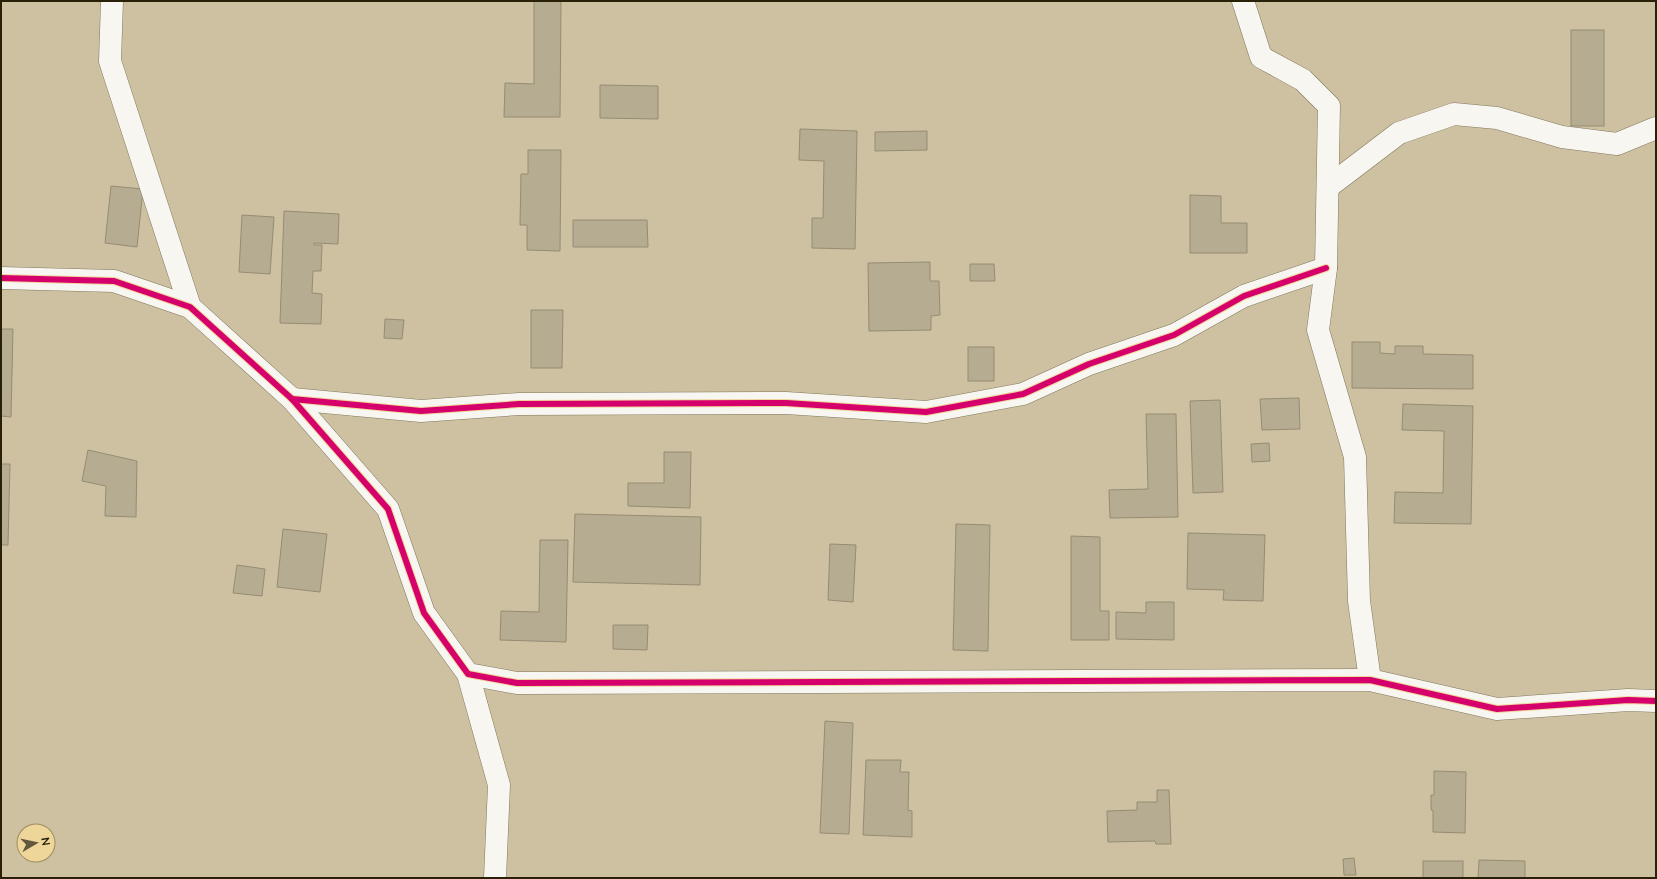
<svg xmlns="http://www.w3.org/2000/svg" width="1657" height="879" font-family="'Nunito Sans',sans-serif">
  <rect width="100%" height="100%" fill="#cdc1a1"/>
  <g fill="#b5ac92" stroke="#958c73">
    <path d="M534,1H561L560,117H504L505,83L534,84Z"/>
    <rect x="1571" y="30" width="33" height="96"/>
    <path d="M600,85L658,86V119L600,118Z"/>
    <path d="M800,129L857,131L855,249L812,248V218H823L824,161L799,160Z"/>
    <path d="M927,131V150L875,151V132Z"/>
    <path d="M528,150H561L560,251L527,250V225H520L521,174H528Z"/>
    <path d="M111,186L143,189L137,247L105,243Z"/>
    <path d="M1190,195L1221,196V223H1247V253H1190Z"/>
    <path d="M284,211L339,214L338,244L314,243V245H322L321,271H313L312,293L322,294L321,324L280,323Z"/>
    <path d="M242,215L274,217L270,274L239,272Z"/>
    <path d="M573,220H647L648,247H573Z"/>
    <path d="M930,262V281H939L940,315L931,316V330L869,331L868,263Z"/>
    <path d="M970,264H994L995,281H970Z"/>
    <path d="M531,310H563L562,368H531Z"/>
    <path d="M385,319L404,320L402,339L384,338Z"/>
    <path d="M1,329H13L11,417L1,416Z"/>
    <path d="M1352,342H1380V353L1395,354V346H1423V354L1473,355V389L1352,388Z"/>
    <rect x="968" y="347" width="26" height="34"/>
    <path d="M1299,398L1300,429L1262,430L1260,399Z"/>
    <path d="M1220,400L1223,492L1193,493L1190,401Z"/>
    <path d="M1403,404L1473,406L1471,524L1394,523L1395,492L1443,493L1444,431L1402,430Z"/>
    <path d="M1146,414H1176L1178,517L1110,518L1109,490L1148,489Z"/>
    <path d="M1269,443L1270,461L1252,462L1251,444Z"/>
    <path d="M88,450L137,461L136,517L105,516L106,486L82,481Z"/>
    <path d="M664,452H691L690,508L628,506V483H664Z"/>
    <path d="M1,464H10L8,545H1Z"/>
    <path d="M575,514L701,517L700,585L573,582Z"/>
    <path d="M956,524L990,525L988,651L953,650Z"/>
    <path d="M283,529L327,534L320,592L277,587Z"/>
    <path d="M1188,533L1265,535L1263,601L1223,600L1224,590L1187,589Z"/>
    <path d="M1071,536L1100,537V611H1109V640H1071Z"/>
    <path d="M540,540H568L566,642L500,640L501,611L539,612Z"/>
    <path d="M830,544L856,545L853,602L828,600Z"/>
    <path d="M237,565L265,569L262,596L233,593Z"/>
    <path d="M1146,602H1174V640L1116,639V612L1146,613Z"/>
    <path d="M613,625H648L647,650L613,649Z"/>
    <path d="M825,721L853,723L849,834L820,833Z"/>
    <path d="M866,760H901L900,772H909L908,810L912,811V837L863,835Z"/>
    <path d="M1434,771L1466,772L1465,833L1433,832V810H1431V795H1434Z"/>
    <path d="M1157,790H1169L1171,844H1156L1155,841L1108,842L1107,811L1137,810V802H1157Z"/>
    <path d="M1354,858L1356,875H1344L1343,859Z"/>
    <path d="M1479,860L1525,861V878H1478Z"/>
    <rect x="1423" y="861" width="40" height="17"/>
  </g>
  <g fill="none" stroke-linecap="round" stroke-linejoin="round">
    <defs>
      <g id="street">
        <path d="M112,1L110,61L190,307"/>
        <path d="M1243,1L1261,57L1303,80L1329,106L1326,268L1318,330L1355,457L1359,601L1370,680"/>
        <path d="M1328,187L1399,133L1454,114L1497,118L1562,137L1617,144L1656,128"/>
        <path d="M1,278L114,281L190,307L292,399L388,509L424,613L468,674L517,683L1370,680L1497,709L1628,700L1656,701"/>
        <path d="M292,399L421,411L519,404L786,403L926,412L1023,394L1089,364L1174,335L1244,296L1326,268"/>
        <path d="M468,674L499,785L495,878"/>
      </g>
    </defs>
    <use href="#street" stroke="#81775d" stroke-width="23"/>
    <use href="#street" stroke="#f8f6f1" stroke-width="22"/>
    <defs>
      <g id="cycleway">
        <path d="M1,278L114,281L190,307L292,399L388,509L424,613L468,674L517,683L1370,680L1497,709L1628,700L1656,701"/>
        <path d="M292,399L421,411L519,404L786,403L926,412L1023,394L1089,364L1174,335L1244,296L1326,268"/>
      </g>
    </defs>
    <use href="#cycleway" stroke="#eed69b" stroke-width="8"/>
    <use href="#cycleway" stroke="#d6006c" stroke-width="6"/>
  </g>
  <rect width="1657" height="879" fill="none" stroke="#292008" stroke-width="4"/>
  <g transform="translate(36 843) rotate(81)"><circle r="19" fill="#eed69b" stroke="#9f8d60"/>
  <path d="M0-3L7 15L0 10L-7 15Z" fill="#62583e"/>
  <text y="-6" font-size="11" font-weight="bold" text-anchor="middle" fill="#292008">N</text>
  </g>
</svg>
